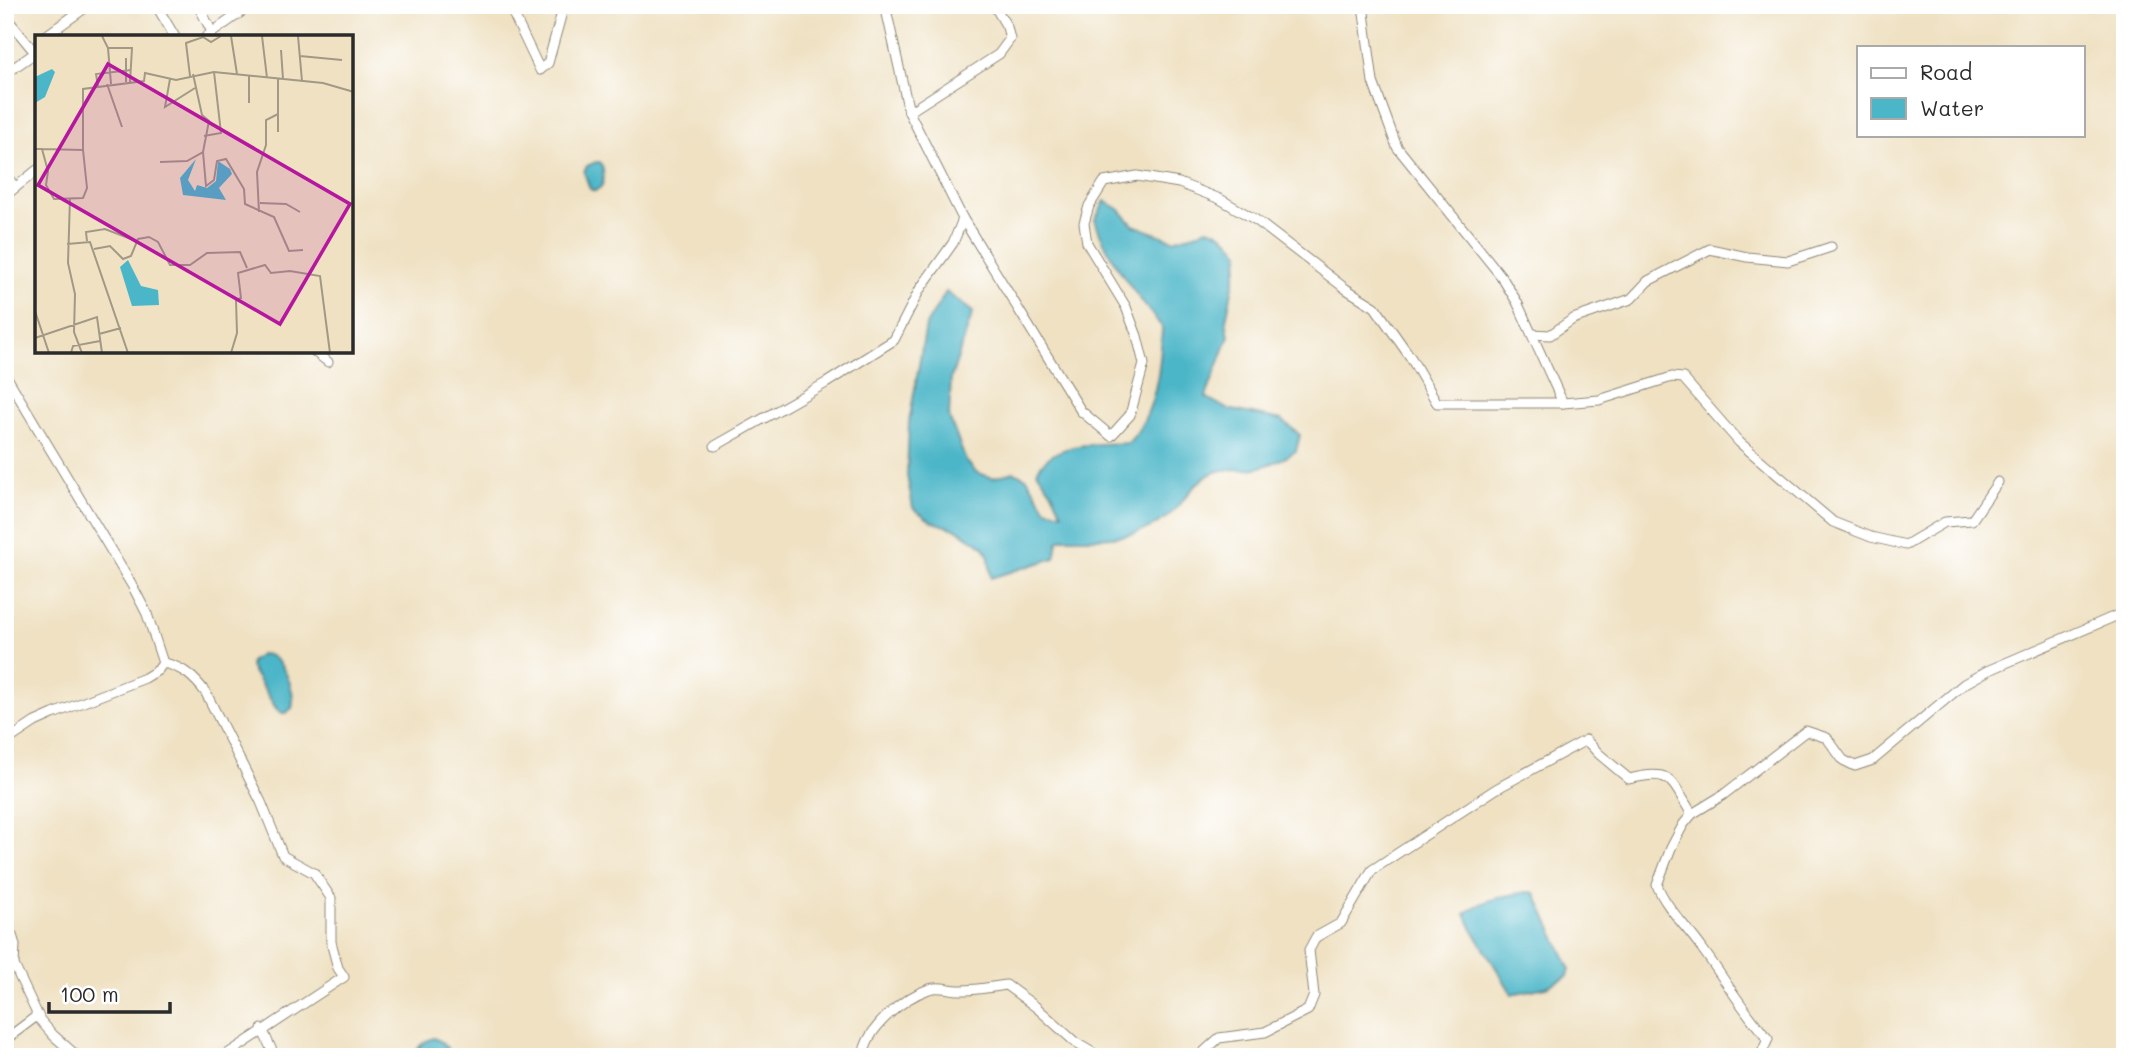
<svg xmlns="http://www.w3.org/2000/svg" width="2130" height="1062" font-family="Mali,sans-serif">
  <rect width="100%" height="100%" fill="#fff"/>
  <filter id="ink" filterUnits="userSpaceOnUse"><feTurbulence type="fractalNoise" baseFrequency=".0143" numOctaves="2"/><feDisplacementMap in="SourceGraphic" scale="14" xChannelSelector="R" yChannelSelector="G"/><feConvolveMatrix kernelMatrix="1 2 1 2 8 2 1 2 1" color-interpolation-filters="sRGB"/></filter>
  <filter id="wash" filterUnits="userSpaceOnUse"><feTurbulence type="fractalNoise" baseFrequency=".00686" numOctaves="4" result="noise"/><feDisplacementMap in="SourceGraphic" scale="28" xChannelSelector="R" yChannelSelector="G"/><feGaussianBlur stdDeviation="1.57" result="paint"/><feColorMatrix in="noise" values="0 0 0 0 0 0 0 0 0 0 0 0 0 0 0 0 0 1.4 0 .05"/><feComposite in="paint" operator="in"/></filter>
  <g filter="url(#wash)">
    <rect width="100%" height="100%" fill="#efe1c2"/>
    <g fill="#4bb6c8" stroke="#3b707a" stroke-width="2">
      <path d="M596,162H600C605,170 604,178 602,186L595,191L590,189L584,172L587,166Z"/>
      <path d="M1105,201L1119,209L1133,225L1173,240L1195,234L1207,228C1222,231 1230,241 1240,252L1226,320L1229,336L1206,397L1227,409L1282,420L1300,435L1296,451C1283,460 1268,466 1251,469C1241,470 1229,468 1219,471C1195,477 1185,502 1167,517C1137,541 1100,538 1064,538L1058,541L1055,558L991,578L989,557L984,547L958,530L931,521L913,508L907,476L909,422L926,325L946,292L973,312L951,378L949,417L966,461L976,472L992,478L1014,472L1027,478L1046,509L1062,513L1053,494L1037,471C1055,440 1097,445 1128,443C1156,415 1161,365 1162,327C1136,295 1108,260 1095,220Z"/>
      <path d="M262,654C282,654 297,691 292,708L286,713H281L276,708L250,667L251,661Z"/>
      <path d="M1528,892L1535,893L1570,968L1568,976L1546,987L1512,994L1477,937L1465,914C1480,900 1508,895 1528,892Z"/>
      <path d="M434,1038L442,1042L454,1057H419L416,1052C420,1044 425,1041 434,1038Z"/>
    </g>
  </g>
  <g filter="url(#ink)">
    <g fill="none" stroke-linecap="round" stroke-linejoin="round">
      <defs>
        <g id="minor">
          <path d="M156,5L175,37"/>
          <path d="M198,5L212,32"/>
          <path d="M509,5L540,70L548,63L564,5"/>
          <path d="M1363,5L1373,82L1397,147L1501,276L1517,302L1563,403"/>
          <path d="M5,16L37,55"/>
          <path d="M44,37L89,5"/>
          <path d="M206,37L251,5"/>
          <path d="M5,74L35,53L36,50"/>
          <path d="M909,112L999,54L1010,39L1007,27L994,5"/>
          <path d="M5,174L14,186"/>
          <path d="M5,196L37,170"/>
          <path d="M963,219L1081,411L1111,436L1130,415L1144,364L1137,336L1126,307L1087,243L1084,223L1089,206L1104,182L1137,176L1179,183L1220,199L1256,220L1346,289L1375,307L1411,358L1437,403H1563L1599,400L1672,377L1683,378L1739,442L1833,522L1871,537L1906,545L1945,522L1972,520L1998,482"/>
          <path d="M1532,334L1550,335L1573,319L1631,299L1648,281L1710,249L1747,257L1788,261L1831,247"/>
          <path d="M315,352L328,362"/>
          <path d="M5,374L133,587L147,614L163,663L158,670L145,678L53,714L35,722L5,742"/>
          <path d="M715,446L826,383L894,340L920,289L953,243L963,219L909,112L885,5"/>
          <path d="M163,663C183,667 194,677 206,693L261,802L283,856L314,873L331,898V942L338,968L344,977L223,1057"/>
          <path d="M5,931L12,935L15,945L14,965L40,1020L53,1035L78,1057"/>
          <path d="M262,1029L275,1057"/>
          <path d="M5,1040L38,1015"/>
          <path d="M863,1057C866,1028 903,998 929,989C939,985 952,991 962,990C976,990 991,987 1006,985L1036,1007L1076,1043L1100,1057"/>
          <path d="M1198,1057L1219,1038L1265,1032L1308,1010L1314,995L1309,950L1316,937L1341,923L1372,870L1496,789L1586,740L1599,754L1629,779C1673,768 1670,780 1692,814"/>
          <path d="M1760,1057L1768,1039C1743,1011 1724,978 1701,947C1687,927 1666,908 1657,885L1671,848L1683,825L1692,814L1723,795L1806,731L1827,738L1843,760L1855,766L1873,760L1964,684L1987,671L2125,612"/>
        </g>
      </defs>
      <use href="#minor" stroke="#8d8676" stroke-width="11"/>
      <use href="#minor" stroke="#fff" stroke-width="9"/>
    </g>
  </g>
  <g transform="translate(35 35)">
    <rect width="318" height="318" fill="#efe1c2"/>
    <path d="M17,34L20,37L10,62L0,68V42ZM161,124L153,145L160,156L162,150L172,153L181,146L183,126L195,134L197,139L184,153L191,165L148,160L145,143ZM93,225L106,251L123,255L124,270L97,271L85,232Z" fill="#4bb6c8"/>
    <path fill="none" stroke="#a19886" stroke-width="2" d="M67,1L73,13L76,49M196,1L202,39M227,1L232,43M263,1L267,46M73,13H97L95,47M246,15L248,44M265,21L307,25M155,41L151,8L168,2L176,7L186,1M214,41V68M135,44L130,72L160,53M91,47V23M72,49L87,92M63,51L61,39L96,35M243,97V44M169,101L186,98L179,37M0,114H7L13,136L11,150L19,164L48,163L52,153L48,115M7,114L48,115V54L109,46L110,38L141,45L179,37L288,48L319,57M168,117L171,151L179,145L182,126L191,124L209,154L210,169L239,182L254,216L268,215M125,127L152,126L168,117L174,86L167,80L158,39M35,163L33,228L40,259L39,297L47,318M225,168L251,169L265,177M224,177L222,137L231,110V85L243,79M52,206L51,197L70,194L101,206M32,209L55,207L93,318M59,214L75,211L88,224L96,221L103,204L114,202L123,207L135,230H155L172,218L205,217L212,233M0,276L14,318M64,299L86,293M0,303L62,282L67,318M36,318L38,311L65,306M196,318L202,298L201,265L206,263L203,238L230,230L236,238L255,236L285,241L295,318"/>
    <path fill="#b5179e" fill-opacity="0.15" stroke="#b5179e" stroke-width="3.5" d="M73,29L315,169L245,289L3,150Z"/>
    <rect width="318" height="318" fill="none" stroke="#2b2b2b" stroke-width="3.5"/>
  </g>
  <rect width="2130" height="1062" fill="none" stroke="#fff" stroke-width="28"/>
  <rect x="1857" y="46" width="228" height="91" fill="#ffffff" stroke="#aaaaaa" stroke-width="2"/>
  <rect x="1871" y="68" width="35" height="10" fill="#ffffff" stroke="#aaaaaa" stroke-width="2"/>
  <text x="1920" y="80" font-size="21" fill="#2b2b2b">Road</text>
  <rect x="1871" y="98" width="35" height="21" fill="#4bb6c8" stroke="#aaaaaa" stroke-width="2"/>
  <text x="1920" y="116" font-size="21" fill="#2b2b2b">Water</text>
  <path d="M49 1002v10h121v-10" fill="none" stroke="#2b2b2b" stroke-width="3.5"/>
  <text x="60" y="1002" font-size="21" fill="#2b2b2b" stroke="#ffffff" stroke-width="5" paint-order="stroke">100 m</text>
</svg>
